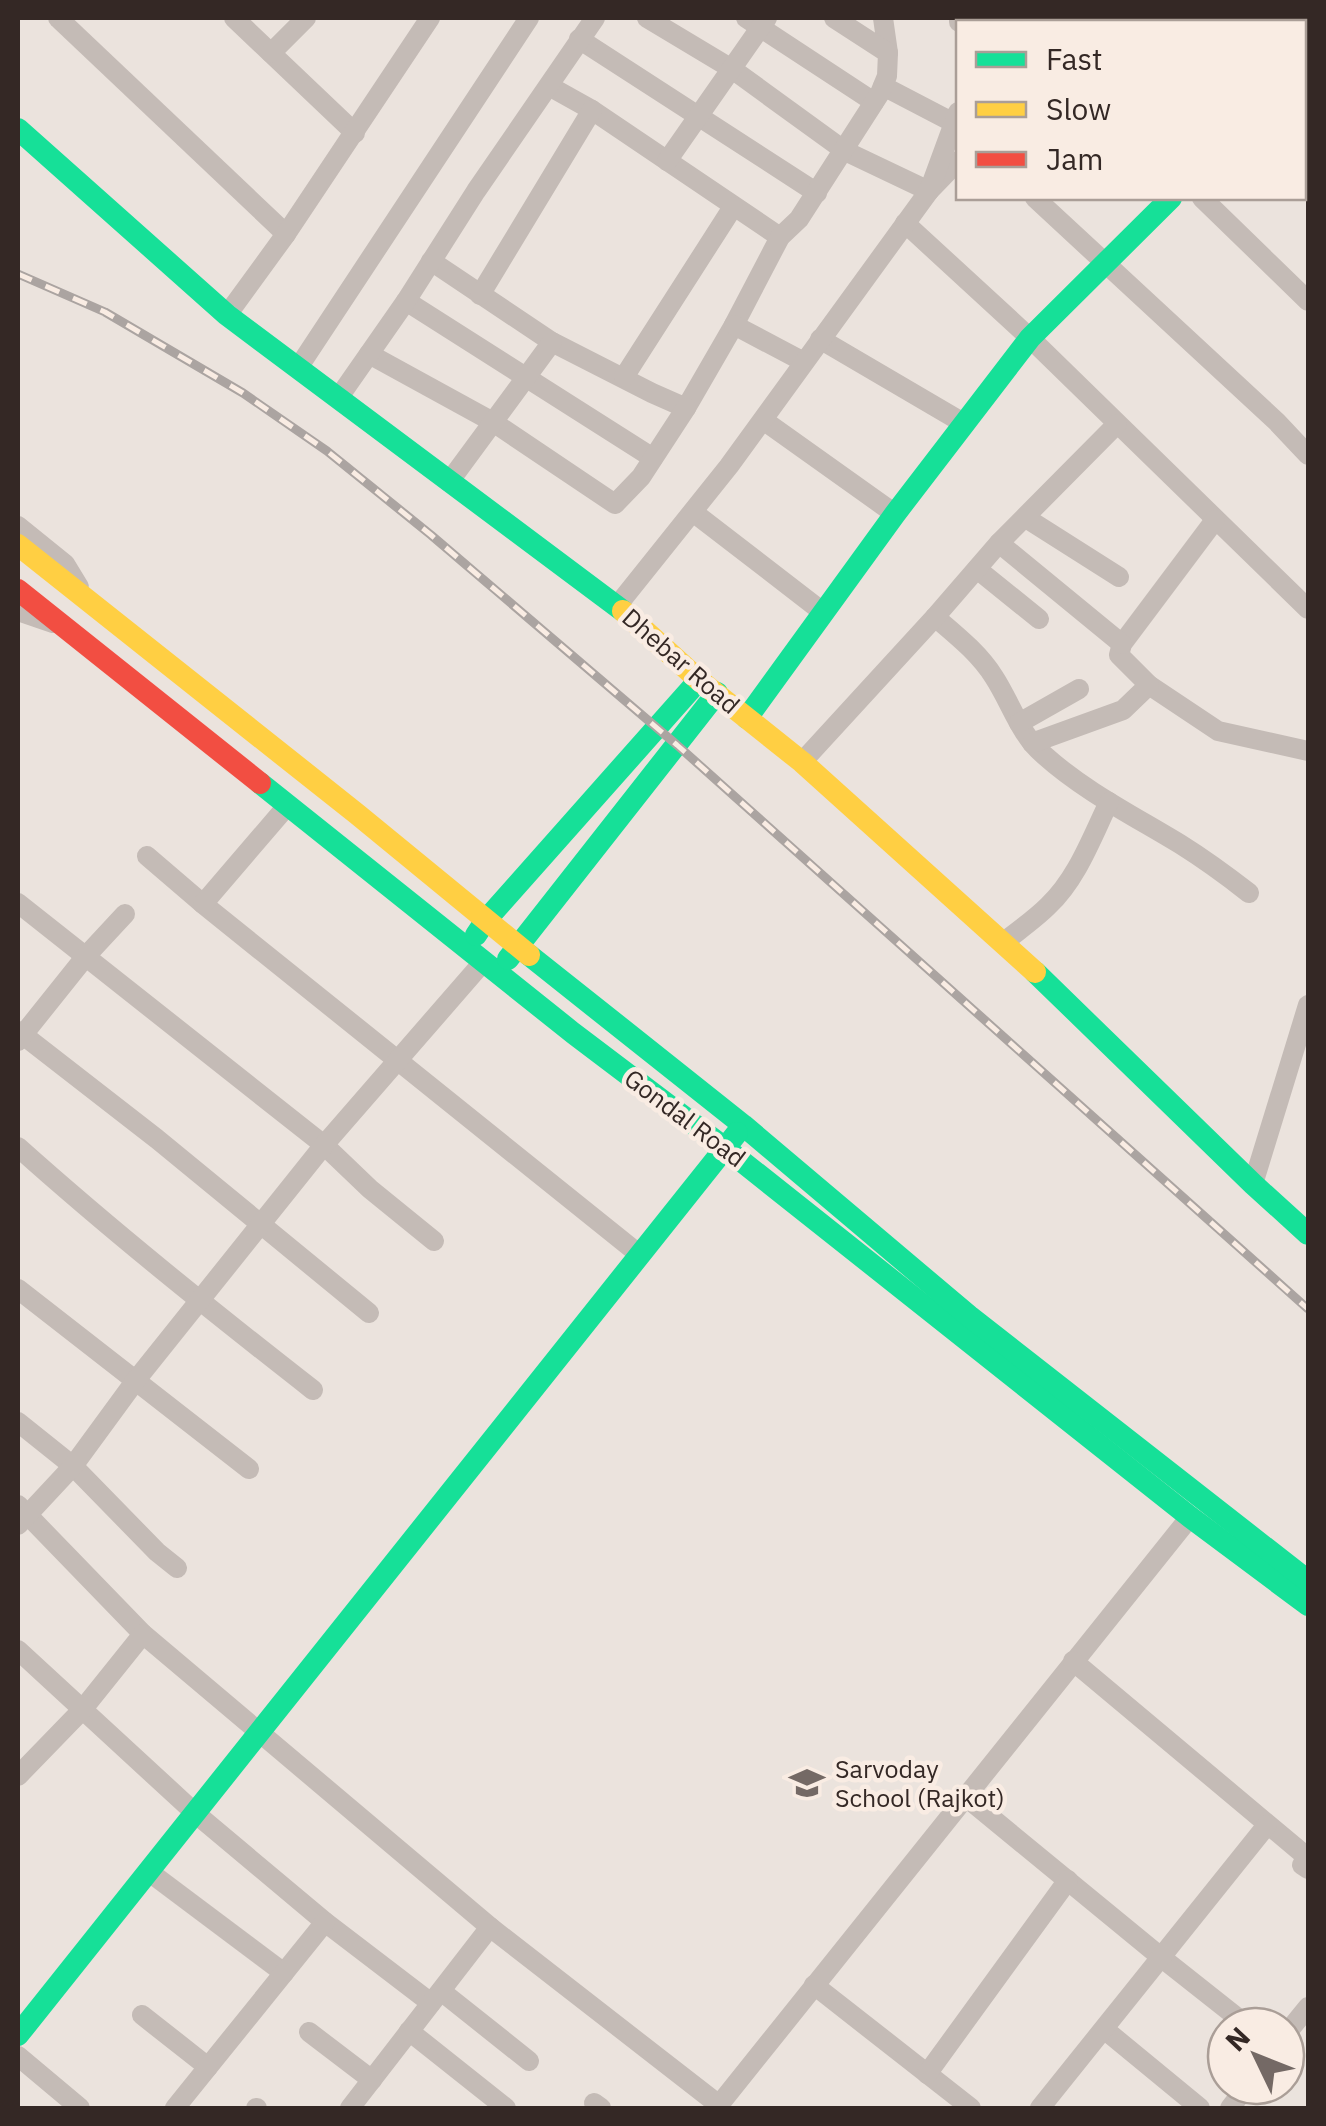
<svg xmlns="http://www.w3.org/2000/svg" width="1326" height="2126" font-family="'IBM Plex Sans',sans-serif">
  <rect width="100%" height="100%" fill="#ebe3dd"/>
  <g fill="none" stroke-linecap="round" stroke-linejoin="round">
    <g stroke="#c4bbb6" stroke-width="20">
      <path d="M58,18L286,234"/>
      <path d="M234,18L355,133"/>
      <path d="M647,18L732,69L845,151L929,191L958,161"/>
      <path d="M746,18L874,102"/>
      <path d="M883,18L888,53"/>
      <path d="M959,18V22"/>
      <path d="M996,18L1002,22"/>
      <path d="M1176,18L1181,22"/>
      <path d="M1097,22L1102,18"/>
      <path d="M579,39L817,193"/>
      <path d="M271,53L306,18"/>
      <path d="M549,86L592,110L780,237"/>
      <path d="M883,86L954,123"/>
      <path d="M1304,140L1308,145"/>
      <path d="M667,161L767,18"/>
      <path d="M1035,198L1277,422L1308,455"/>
      <path d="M1202,198L1308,301"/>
      <path d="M905,223L1030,338L1308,609"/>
      <path d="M431,261L552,342L652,393L686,408L734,325L780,237L799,219L880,93L887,76L888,53L834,18"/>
      <path d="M480,295L592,110"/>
      <path d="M406,301L653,458"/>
      <path d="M227,315L286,234L430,18"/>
      <path d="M734,325L804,362"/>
      <path d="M820,339L965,424"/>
      <path d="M369,354L493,422L615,504L641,477L686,408"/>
      <path d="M298,368L529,18"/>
      <path d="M624,377L733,207"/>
      <path d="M339,397L406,301L476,191L595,18"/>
      <path d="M763,420L895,514"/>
      <path d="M449,482L552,342"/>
      <path d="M693,512L824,613"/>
      <path d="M1026,518L1119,577"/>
      <path d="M1215,520L1122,644L1119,655L1149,685L1218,731L1308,751"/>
      <path d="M18,526L65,564L79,587"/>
      <path d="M999,543L1122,644"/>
      <path d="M977,569L1039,619"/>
      <path d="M617,606L729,466L929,191L958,112"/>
      <path d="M18,611L53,623"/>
      <path d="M935,617C956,635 979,653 994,677C1011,703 1020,735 1044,755C1084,791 1134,816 1180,844C1204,859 1226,875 1249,893"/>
      <path d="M1019,723L1079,689"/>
      <path d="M1032,743L1123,710L1149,685"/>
      <path d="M802,762L935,617L999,543L1117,424"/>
      <path d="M147,856L203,904L640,1255"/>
      <path d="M18,903L324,1145L370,1189L434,1241"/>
      <path d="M203,904L287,806"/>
      <path d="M1004,942C1019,930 1035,919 1048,906C1077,879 1092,837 1109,802"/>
      <path d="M18,1031L157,1139L369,1313"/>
      <path d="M18,1041L86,956L125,914"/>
      <path d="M18,1147C113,1232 212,1311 313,1390"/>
      <path d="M1253,1184L1308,1005"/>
      <path d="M18,1289L249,1469"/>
      <path d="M18,1422L73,1466L157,1552L177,1568"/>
      <path d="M18,1505L143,1634L490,1927L719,2105L1190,1517"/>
      <path d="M18,1525L73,1466L136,1380L324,1145L484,961"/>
      <path d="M18,1650L195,1813L325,1922L431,2003"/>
      <path d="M1073,1661L1307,1857L1302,1865L1308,1869"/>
      <path d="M18,1776L82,1710L143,1634"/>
      <path d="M966,1797L1162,1958L1248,2026"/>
      <path d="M148,1871L284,1973"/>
      <path d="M814,1985L971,2108"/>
      <path d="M441,1991L529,2061"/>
      <path d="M142,2015L208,2067"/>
      <path d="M1104,2029L1200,2108"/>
      <path d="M409,2031L506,2108"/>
      <path d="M309,2032L372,2080"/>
      <path d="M1286,2034L1308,2007"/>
      <path d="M18,2056L80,2108"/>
      <path d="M927,2074L1068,1880"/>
      <path d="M594,2103L601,2108"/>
      <path d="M175,2108L325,1922"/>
      <path d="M256,2108H257"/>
      <path d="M350,2108L490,1927"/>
      <path d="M1040,2108L1267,1825"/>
      <path d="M1230,2108L1247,2086"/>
    </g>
    <g stroke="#16e098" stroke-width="22">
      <path d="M1304,67L1308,62"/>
      <path d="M18,129L227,315L623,611"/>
      <path d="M747,718L895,514L1030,338L1171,198"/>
      <path d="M260,783L573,1033L725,1148L1190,1517L1308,1605"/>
      <path d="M476,935L486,920L699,680"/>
      <path d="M529,955L743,1125L969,1316L1308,1581"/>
      <path d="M508,959L717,693"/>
      <path d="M1035,972L1253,1184L1308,1234"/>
      <path d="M18,2035L737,1133"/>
    </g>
    <g stroke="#ffcf43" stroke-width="22">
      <path d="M18,545L357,814L529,955"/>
      <path d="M623,611L699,680L802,762L1035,972"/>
    </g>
    <path stroke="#f24e42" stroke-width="22" d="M18,590L260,783"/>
    <defs>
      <path id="rail" d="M18,274L105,312L243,393L327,451L431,535L677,745L1308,1309"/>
    </defs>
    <use href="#rail" stroke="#aba4a1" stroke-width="9"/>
    <use href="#rail" stroke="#f9ece3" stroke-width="5" stroke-dasharray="15" stroke-linecap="butt"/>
  </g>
  <defs>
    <symbol id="university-bare" viewBox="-9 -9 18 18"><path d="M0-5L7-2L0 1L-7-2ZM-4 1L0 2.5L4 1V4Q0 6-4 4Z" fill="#746965" stroke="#f9ece3" stroke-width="2.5" paint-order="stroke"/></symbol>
  </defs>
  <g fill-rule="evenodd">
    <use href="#university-bare" x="782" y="1758" width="50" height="50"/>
  </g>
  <g text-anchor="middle" stroke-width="9" stroke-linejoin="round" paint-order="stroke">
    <g font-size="25" fill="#342825" stroke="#f9ece3">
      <text transform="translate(681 661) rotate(41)" y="9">Dhebar Road</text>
      <text transform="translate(685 1118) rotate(37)" y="9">Gondal Road</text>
    </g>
    <g font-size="25" fill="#342825" stroke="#f9ece3" text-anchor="start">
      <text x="835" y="1778">Sarvoday<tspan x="835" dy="29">School (Rajkot)</tspan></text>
    </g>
  </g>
  <rect width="1326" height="2126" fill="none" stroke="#342825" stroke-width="40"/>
  <rect x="956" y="20" width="350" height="180" fill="#f9ece3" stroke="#aa9e97" stroke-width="2.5"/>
  <rect x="976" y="52" width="50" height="15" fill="#16e098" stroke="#aa9e97" stroke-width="2.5"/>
  <text x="1046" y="70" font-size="30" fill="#342825">Fast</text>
  <rect x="976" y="102" width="50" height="15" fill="#ffcf43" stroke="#aa9e97" stroke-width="2.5"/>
  <text x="1046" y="120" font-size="30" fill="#342825">Slow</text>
  <rect x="976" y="152" width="50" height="15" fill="#f24e42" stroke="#aa9e97" stroke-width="2.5"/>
  <text x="1046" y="170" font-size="30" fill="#342825">Jam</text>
  <g transform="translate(1256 2056) rotate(313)"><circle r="48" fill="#f9ece3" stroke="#aa9e97" stroke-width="2.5"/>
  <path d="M0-8L18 38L0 25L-18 38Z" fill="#746965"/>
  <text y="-15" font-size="28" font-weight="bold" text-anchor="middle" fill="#342825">N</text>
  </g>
</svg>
